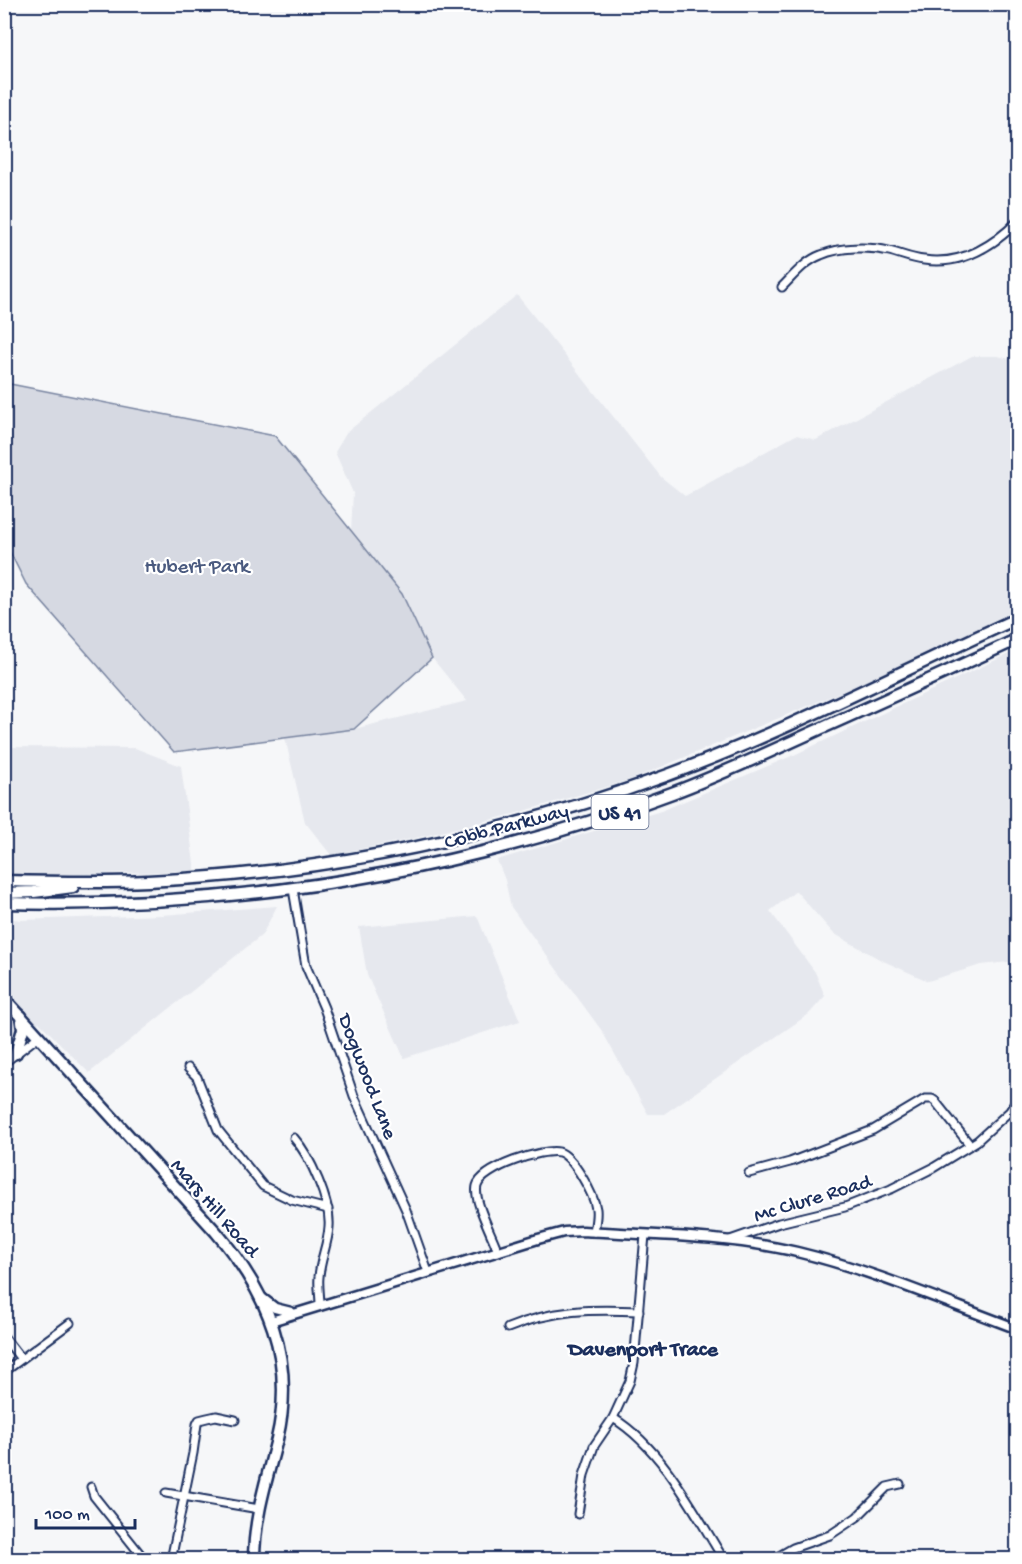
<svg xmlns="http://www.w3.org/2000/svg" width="1022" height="1564" font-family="'Gochi Hand',sans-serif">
  <rect width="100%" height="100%" fill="#f6f7f9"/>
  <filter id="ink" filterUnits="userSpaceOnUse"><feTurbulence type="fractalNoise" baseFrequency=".0167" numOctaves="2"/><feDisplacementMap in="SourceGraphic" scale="12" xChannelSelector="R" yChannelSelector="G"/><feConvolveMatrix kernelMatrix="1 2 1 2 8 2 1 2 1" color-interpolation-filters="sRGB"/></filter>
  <g filter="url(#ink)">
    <g fill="#e6e8ee">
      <path d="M517,295L661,477L685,496L796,435L816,440L972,356H998L1017,361V609L887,673L630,780L514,814L412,839L331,855L305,822L285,738L354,729L467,701L432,658L402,594L351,531L353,493L335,452L347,432Z"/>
      <path d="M1017,650V961L981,965L928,981L881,960L833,933L796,891L770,911L815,972L825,996L809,1014L664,1114H648L602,1031L511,907L505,880L497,860L661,811L794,755Z"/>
      <path d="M5,747L135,748L181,766L195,871L51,875L5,873Z"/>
      <path d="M277,906L262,935L89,1073L39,1022L5,1052V918L21,920L162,915Z"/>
      <path d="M477,916L520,1021L404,1058L367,975L359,927Z"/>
    </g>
    <path fill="#d6d9e2" stroke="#7884a0" stroke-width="1.5" d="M5,383L275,436L402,594L432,658L354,729L174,752L26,584L5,542Z"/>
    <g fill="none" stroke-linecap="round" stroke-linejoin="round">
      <defs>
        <g id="minor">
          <path d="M782,287C794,275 805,261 821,255C840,247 868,246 889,251C901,254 912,259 924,260C962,266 993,246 1018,221"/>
          <path d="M293,889L306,966L324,1008L354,1096L406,1210L428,1272"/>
          <path d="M4,1063L39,1036"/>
          <path d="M188,1068L197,1077L218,1130L263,1186L292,1200L328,1209"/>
          <path d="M294,1138C310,1156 331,1202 329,1227C328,1244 320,1260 319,1277C318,1286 320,1296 320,1305"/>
          <path d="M749,1173L790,1162L873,1130L925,1099H932L935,1101L970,1145"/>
          <path d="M730,1240L779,1223L845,1207L891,1189L933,1168L977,1141L1010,1111L1018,1098"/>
          <path d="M498,1252C493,1236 473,1201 477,1186C482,1168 543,1148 559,1152C573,1156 594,1195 596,1209C597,1216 595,1225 594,1232"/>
          <path d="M508,1328C554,1309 591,1309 639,1311"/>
          <path d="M4,1337L21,1359"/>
          <path d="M4,1372L70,1323"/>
          <path d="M613,1418C662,1448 694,1511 724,1560"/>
          <path d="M91,1487L94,1496L145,1560"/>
          <path d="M166,1493L259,1509"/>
          <path d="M578,1514L584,1475L594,1446L613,1418L630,1381L634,1363L645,1235"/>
          <path d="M171,1560L193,1453L197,1424L199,1420L207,1418L216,1416L235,1420"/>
          <path d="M772,1560L793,1548L830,1535L857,1517L887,1487L900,1484"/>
        </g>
        <g id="tertiary">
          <path d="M262,1298L275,1308L291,1312"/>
          <path d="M271,1321L538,1239L564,1232L583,1231C653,1235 729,1236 797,1252C872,1270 945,1302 1018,1329"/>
        </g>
        <g id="primary">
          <path d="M4,881C52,882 100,883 148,881C325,873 501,836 668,775C787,731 901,671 1018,618"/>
          <path d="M4,893L34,892L73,887"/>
          <path d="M4,903C234,909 457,874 672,793C726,773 777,748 829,725C892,697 955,668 1018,639"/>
          <path d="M4,998L216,1232C268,1293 296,1359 277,1439C267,1479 254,1517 254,1560"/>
          <path d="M16,1053L23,1029L21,1016"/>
        </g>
      </defs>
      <use href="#minor" stroke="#1b2f5e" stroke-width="11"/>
      <use href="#tertiary" stroke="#1b2f5e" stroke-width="13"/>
      <use href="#primary" stroke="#1b2f5e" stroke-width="15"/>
      <use href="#minor" stroke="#fff" stroke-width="7"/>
      <use href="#tertiary" stroke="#fff" stroke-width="8"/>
      <use href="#primary" stroke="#fff" stroke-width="10"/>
    </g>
  </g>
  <g text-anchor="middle" stroke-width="4.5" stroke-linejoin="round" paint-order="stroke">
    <rect fill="#fff" stroke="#5f6d8e" stroke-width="1.5" x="591.5" y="795" width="57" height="34" rx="4.5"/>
    <g font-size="20" font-weight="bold" fill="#1b2f5e">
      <text x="620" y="819">US 41</text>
    </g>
    <g font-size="21" fill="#4a5a7f" stroke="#fff">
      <text x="197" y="572">Hubert Park</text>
    </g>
    <g font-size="21" fill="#1b2f5e" stroke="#fff">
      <text transform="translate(506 825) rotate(-15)" y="7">Cobb Parkway</text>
      <text transform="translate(369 1076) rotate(69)" y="7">Dogwood Lane</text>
      <text transform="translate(812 1197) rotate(-17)" y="7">Mc Clure Road</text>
      <text transform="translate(216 1207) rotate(49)" y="7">Mars Hill Road</text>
    </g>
    <g font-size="22" font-weight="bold" fill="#1b2f5e" stroke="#fff">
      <text x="643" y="1355">Davenport Trace</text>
    </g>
  </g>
  <rect width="1022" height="1564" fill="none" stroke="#fff" stroke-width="24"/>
  <rect x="12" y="12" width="998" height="1540" fill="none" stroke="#1b2f5e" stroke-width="2" filter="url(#ink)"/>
  <path d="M36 1519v9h99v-9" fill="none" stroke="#1b2f5e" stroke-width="3"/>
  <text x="45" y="1519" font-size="18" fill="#1b2f5e" stroke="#ffffff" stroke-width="4.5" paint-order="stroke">100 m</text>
</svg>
